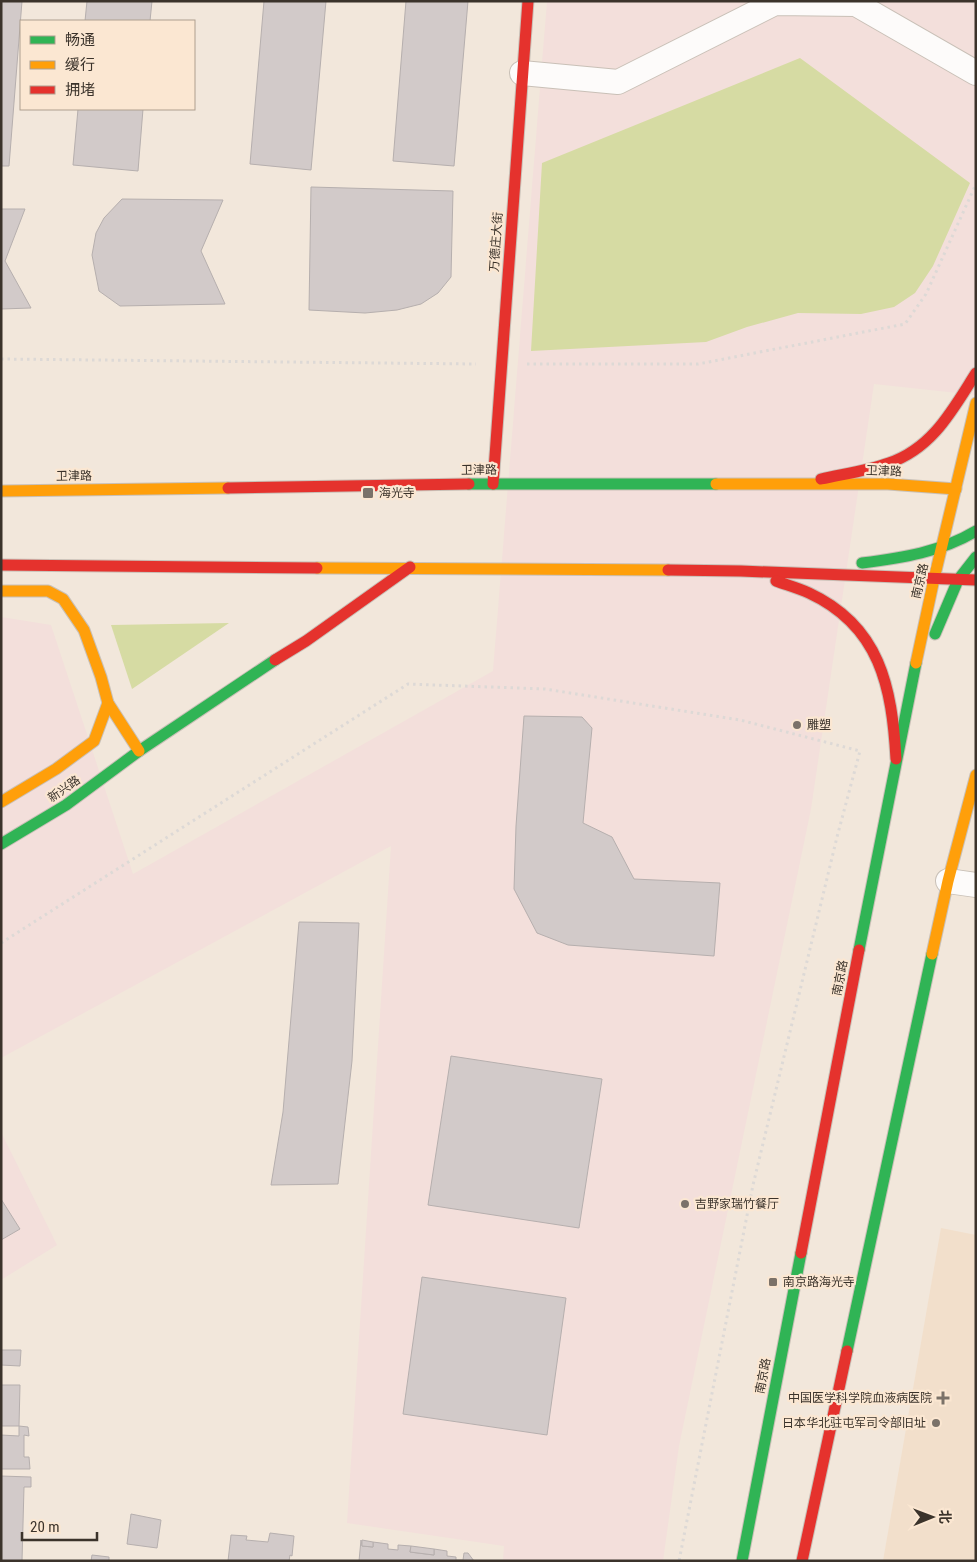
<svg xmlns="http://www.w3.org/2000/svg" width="977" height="1562" font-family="'Roboto Condensed','Noto Sans SC',sans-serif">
  <rect width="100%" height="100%" fill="#f2e7db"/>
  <g fill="#f3dfdb">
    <path d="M547,1H976V395L874,384L811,809L679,1446L663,1561H503L504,1546L347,1523L391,846L1,1058V617L51,625L133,874L493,671Z"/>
    <path d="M1,1132L57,1245L1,1280Z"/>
  </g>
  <path fill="#f2dfcb" d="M941,1228L976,1235V1561H883Z"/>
  <g fill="#d6dba3">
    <path d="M800,58L970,183L933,266L915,293L894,307L861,314L798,313L747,327L706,342L531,351L542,163Z"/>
    <path d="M229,623L132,689L111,625Z"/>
  </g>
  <g fill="#d2cac9" stroke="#b6afae">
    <path d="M1,1H22L9,166H1Z"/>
    <path d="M87,1H152L150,21H85Z"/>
    <path d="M264,1H326L311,170L250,164Z"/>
    <path d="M406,1H468L454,166L393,161Z"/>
    <path d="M78,109H143L138,171L73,165Z"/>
    <path d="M311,187L453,191L451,277L438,293L421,304L397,310L365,313L309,310Z"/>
    <path d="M122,199L223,200L201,251L225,304L120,306L99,291L92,255L96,233L104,218Z"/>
    <path d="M1,209H25L5,261L31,308L1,309Z"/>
    <path d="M524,716L582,717L592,728L583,823L612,837L634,879L720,883L714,956L568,945L537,933L514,889L516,826Z"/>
    <path d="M299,922L359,923L352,1061L338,1184L271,1185L283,1112Z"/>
    <path d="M451,1056L602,1079L579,1228L428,1205Z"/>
    <path d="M1,1199L20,1229L1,1240Z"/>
    <path d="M422,1277L566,1298L547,1435L403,1414Z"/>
    <path d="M1,1350H21L20,1366L1,1365Z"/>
    <path d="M1,1385H20L19,1426H1Z"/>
    <path d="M19,1426L28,1427L29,1436L24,1435V1457H29L30,1469H1V1435L19,1436Z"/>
    <path d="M1,1476L31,1477V1487H24L22,1561H1Z"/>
    <path d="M131,1514L161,1520L157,1548L127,1544Z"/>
    <path d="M270,1533L294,1536L292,1556L290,1555L289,1561H228L231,1535L247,1536L246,1540L268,1542Z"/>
    <path d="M361,1540L362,1546L373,1547V1542L388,1544V1549L398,1550V1545L411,1546L410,1552L434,1555V1549L447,1551V1556L456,1557V1560H463L464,1553H468L474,1561H359Z"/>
    <path d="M362,1540L373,1542V1547L362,1546Z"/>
    <path d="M411,1546L434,1549V1555L410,1552Z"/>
    <path d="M92,1555L109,1557V1561H91Z"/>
  </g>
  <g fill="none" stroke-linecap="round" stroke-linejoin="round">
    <defs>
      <g id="street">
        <path d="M522,73L618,82L775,3L856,4L976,73"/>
        <path d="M948,881L976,885"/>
      </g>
      <g id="fast">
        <path d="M469,484H716"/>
        <path d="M862,563C902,558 941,552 976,531"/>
        <path d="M935,634L958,580L976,557"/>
        <path d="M1,844L66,805L139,751L275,660"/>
        <path d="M859,950L916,663"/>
        <path d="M847,1351L932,954"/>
        <path d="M742,1561L801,1253"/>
      </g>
      <g id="slow">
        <path d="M716,484H888L956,489"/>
        <path d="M1,491L228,488"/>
        <path d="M317,568L668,570"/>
        <path d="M1,591H48L63,599L84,630L101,677L108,703L139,751"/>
        <path d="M916,663L934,579L976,403"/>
        <path d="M1,802L56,769L94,741L108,703"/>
        <path d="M932,954L948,881L976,775"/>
      </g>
      <g id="jam">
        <path d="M821,479C843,474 867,471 889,463C933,448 953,409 976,373"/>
        <path d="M493,484L528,1"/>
        <path d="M228,488L469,484"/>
        <path d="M1,565L317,568"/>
        <path d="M668,570L741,571L976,580"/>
        <path d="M776,581C787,585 798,588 809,593C880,626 892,687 896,759"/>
        <path d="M275,660L306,641L410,567"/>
        <path d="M801,1253L859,950"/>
        <path d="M802,1561L847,1351"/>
      </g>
    </defs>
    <use href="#street" stroke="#c9c0b7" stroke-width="26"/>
    <use href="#fast" stroke="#c9c0b7" stroke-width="13"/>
    <use href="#slow" stroke="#c9c0b7" stroke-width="13"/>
    <use href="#jam" stroke="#c9c0b7" stroke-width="13"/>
    <g stroke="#ddd9d6" stroke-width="3" stroke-dasharray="2.5 4" stroke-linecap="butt">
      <path d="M1,359L476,364"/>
      <path d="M527,364H698L905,324L926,294L976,184"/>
      <path d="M1,943L408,684L545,689L740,720L860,751L837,837L753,1185L679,1561"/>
    </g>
    <use href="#street" stroke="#fdfbfa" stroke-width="24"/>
    <use href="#fast" stroke="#30b455" stroke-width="11"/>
    <use href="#slow" stroke="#ff9f0a" stroke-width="11"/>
    <use href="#jam" stroke="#e5322d" stroke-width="11"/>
  </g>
  <g fill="#7b7269" stroke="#fbe7d2" stroke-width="2">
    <rect x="362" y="487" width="12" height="12" rx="2.5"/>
    <circle cx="797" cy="725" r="5"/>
    <circle cx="685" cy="1204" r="5"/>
    <rect x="768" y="1277" width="10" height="10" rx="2.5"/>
    <path d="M940.5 1390.5h5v5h5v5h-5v5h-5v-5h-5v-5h5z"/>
    <circle cx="936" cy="1423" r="5"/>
  </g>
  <g text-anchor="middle" stroke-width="4.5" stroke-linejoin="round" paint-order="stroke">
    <g font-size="12" fill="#3b332b" stroke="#fbe7d2">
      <text transform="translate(496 242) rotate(-86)" y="4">万德庄大街</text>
      <text transform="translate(479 470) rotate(-1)" y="4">卫津路</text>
      <text transform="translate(884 471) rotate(2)" y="4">卫津路</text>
      <text transform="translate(74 476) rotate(-1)" y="4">卫津路</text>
      <text transform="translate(920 581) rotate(-77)" y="4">南京路</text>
      <text transform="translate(64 789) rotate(-35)" y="4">新兴路</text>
      <text transform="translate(840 978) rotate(-79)" y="4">南京路</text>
      <text transform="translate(763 1376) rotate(-79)" y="4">南京路</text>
    </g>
    <g font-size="12" fill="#3b332b" stroke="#fbe7d2" text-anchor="start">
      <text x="379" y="497">海光寺</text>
      <text x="807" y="729">雕塑</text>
      <text x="695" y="1208">吉野家瑞竹餐厅</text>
      <text x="783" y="1286">南京路海光寺</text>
      <text x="932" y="1402" text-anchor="end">中国医学科学院血液病医院</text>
      <text x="926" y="1427" text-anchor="end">日本华北驻屯军司令部旧址</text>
    </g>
  </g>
  <rect width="977" height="1562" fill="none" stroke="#3b332b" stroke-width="5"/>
  <rect x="20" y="20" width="175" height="90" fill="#fbe7d2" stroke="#ae9f8f"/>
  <rect x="30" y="36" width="25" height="8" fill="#30b455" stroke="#ae9f8f"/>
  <text x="65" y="45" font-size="15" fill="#3b332b">畅通</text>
  <rect x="30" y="61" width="25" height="8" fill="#ff9f0a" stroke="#ae9f8f"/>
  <text x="65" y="70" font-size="15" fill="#3b332b">缓行</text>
  <rect x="30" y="86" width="25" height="8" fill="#e5322d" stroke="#ae9f8f"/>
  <text x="65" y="95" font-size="15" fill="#3b332b">拥堵</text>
  <g transform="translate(932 1517) rotate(89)" stroke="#fbe7d2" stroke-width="4" paint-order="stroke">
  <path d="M0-4L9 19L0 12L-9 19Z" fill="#3b332b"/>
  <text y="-8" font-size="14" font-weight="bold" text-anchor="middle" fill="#3b332b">北</text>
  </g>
  <path d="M22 1532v8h75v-8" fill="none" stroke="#3b332b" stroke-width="2.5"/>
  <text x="30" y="1532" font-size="15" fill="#3b332b" stroke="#fbe7d2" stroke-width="4" paint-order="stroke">20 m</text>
</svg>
